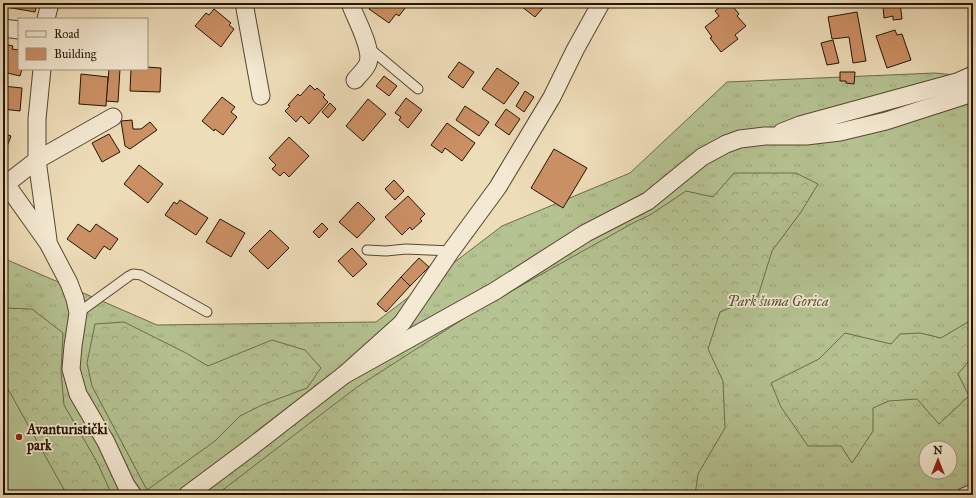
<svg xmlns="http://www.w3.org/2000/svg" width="976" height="498" font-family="'IM FELL Great Primer',serif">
  <defs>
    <pattern id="grass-tufts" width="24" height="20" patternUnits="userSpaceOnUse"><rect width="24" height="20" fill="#b5c291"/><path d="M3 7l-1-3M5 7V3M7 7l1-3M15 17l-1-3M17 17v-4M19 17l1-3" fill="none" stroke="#9ba67b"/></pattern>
    <pattern id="forest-crowns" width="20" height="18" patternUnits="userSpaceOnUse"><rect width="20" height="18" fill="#b5c291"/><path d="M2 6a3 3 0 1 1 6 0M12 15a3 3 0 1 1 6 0" fill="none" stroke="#9ba67b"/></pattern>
  </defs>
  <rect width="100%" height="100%" fill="#eeddb9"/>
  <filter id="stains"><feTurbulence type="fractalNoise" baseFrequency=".005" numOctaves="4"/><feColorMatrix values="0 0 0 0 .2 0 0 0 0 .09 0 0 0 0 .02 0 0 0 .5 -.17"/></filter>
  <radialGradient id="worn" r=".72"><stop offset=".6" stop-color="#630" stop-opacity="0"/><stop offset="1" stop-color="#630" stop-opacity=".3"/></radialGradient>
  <path fill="url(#grass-tufts)" stroke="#6c6c4a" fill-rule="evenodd" d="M935,73L973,77V495H3V258L157,325L376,322L502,226L630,173L727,82ZM926,448H950V472H926Z"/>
  <g fill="url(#forest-crowns)" stroke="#6c6c4a">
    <path d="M734,173H796L818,184L801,212L772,251L758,296L720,312L708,349L723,381L725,428L698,474L695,495H216L357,387L474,312L633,223L650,215L686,191L713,197Z"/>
    <path d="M3,308L32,309L63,333L61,372L64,405L97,462L112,495H3Z"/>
    <path d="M973,319V356L958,374L969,396L939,424L917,399L889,401L873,408V431L852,463L841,446H808L781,407L771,383L819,359L845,333L891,344L900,334L920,333L941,338Z"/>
    <path d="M124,322L186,353L208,366L272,340L305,350L321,368L307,388L262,405L240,416L215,441L147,490L92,386L87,363L95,324Z"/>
  </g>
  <path fill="#b5c291" stroke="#6c6c4a" d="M3,380L67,495H3Z"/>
  <g fill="#cc9065" stroke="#231503">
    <path d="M7,3H37L35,12L6,7Z"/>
    <path d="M374,3H409L399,16L396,14L389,23L369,9Z"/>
    <path d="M517,3H547L535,17Z"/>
    <path d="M725,3H730L739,14L737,16L746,26L735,35L738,39L721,52L710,38L712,37L705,27L719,16L715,11Z"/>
    <path d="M890,3H900L902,19L893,20V16L884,18L883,6L890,5Z"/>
    <path d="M214,9L231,23L229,25L234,29L221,47L195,26L206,13L209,15Z"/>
    <path d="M857,12L866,61L853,63L849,37L832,39L828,17Z"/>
    <path d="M895,30L897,35L902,34L911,60L887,68L876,36Z"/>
    <path d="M833,40L839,63L827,65L821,43Z"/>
    <path d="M3,44L13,46L12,49L19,50V69H22L20,76L3,72Z"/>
    <path d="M459,62L474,72L463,88L448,77Z"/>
    <path d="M147,67L161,68L160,92L130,91L131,69H147Z"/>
    <path d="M497,68L519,83L504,104L482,89Z"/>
    <path d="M109,69H120L118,102L106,101Z"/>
    <path d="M840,72H855L854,84L846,83V81H840Z"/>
    <path d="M81,74L108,77L106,106L79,104Z"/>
    <path d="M384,76L397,86L389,96L376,86Z"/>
    <path d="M310,85L315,90L317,88L325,95L323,97L328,102L309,124L301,116L296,122L285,111L290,106L288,105L298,94L300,96Z"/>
    <path d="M3,86L22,88L20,111L3,109Z"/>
    <path d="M525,91L534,97L524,112L516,106Z"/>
    <path d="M222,97L235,107L231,112L237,117L223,135L215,129L214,131L202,121Z"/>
    <path d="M406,98L422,110L408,128L399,120L401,117L395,113Z"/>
    <path d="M368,99L386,114L363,141L346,126Z"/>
    <path d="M330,103L336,109L328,118L322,112Z"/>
    <path d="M465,106L489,122L479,136L456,120Z"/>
    <path d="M506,109L520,119L509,135L495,125Z"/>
    <path d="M132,120L133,129H141L150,122L157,130L130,149L125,146L121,121Z"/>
    <path d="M447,123L475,143L462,161L445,148L442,153L431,145Z"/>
    <path d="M3,133L11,136L3,157Z"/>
    <path d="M109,134L120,152L102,162L92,143Z"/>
    <path d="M289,137L309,156L289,177L284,172L280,176L272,169L276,165L269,158Z"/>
    <path d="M554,149L587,168L563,208L531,188Z"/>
    <path d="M139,165L163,184L148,203L124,184Z"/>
    <path d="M394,180L404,191L395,200L385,189Z"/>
    <path d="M408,196L425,214L420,219L422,221L412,230L410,227L402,235L385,217Z"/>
    <path d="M180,200L208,218L196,235L165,215L174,202L177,204Z"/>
    <path d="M358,202L375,219L357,238L339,222Z"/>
    <path d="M220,219L245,233L231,257L206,242Z"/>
    <path d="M322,223L328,229L319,238L313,232Z"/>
    <path d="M78,224L90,232L96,224L118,239L110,250L104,246L95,259L67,239Z"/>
    <path d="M270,230L289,248L268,269L249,251Z"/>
    <path d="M352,248L367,264L353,277L338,261Z"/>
    <path d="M419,258L429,267L410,286L401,277Z"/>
    <path d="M401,277L410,286L386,312L377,304Z"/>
  </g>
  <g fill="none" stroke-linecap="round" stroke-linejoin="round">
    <defs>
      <g id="service">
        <path d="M369,48L418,89"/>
        <path d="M367,250L386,251L406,249L451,251"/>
        <path d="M78,313L129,276L133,274L141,275L207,312"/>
      </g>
      <path id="pedestrian" d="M963,495L973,491"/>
      <g id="minor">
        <path d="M244,3L261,96"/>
        <path d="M350,3C355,18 373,48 368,63C366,69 359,75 355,80"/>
        <path d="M46,19L50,3"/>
        <path d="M3,28L19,30"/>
        <path d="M42,69L37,119V160L48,240"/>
        <path d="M782,132L800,125L957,82L973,75"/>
        <path d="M3,182L6,184L48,243L69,283L75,299L78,313L73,346L71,369L78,394L106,442L126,485L133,495"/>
        <path d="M6,184L37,160L113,117"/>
        <path d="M344,375L495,291L586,233L648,201L702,157L726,144L740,139L765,136H806L840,132L886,121L973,93"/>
        <path d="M187,495L250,448L344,375L402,323L451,251L498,187L552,97L575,50L601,3"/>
      </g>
    </defs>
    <use href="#service" stroke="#564730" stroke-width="11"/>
    <use href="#pedestrian" stroke="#564730" stroke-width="15"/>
    <use href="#minor" stroke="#564730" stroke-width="19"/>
    <use href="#service" stroke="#f4e9d2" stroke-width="9"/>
    <use href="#pedestrian" stroke="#f4e9d2" stroke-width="13"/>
    <use href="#minor" stroke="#f4e9d2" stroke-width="17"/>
  </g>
  <circle fill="#8f2418" stroke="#f4e9d2" stroke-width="1.5" cx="19" cy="437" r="4"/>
  <g text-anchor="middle" stroke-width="3.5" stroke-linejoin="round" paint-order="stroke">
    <g font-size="14" font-style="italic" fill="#565235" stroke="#f4e9d2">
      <text x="778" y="306">Park šuma Gorica</text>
    </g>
    <g font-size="14" font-weight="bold" fill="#231503" stroke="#f4e9d2" text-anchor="start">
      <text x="27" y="434">Avanturistički<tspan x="27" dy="16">park</tspan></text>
    </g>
  </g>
  <rect width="976" height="498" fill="none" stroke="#eeddb9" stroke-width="16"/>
  <rect x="4" y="4" width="968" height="490" fill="none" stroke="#231503" stroke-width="2"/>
  <rect x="8" y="8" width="960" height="482" fill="none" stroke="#231503"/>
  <rect x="18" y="18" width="130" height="52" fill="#f4e9d2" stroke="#a0947f"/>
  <rect x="26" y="31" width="20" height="6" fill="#f4e9d2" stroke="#a0947f"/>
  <text x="54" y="38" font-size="12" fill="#231503">Road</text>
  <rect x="26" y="48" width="20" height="12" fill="#cc9065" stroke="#a0947f"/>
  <text x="54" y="58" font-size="12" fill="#231503">Building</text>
  <g transform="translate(938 460)"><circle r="19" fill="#f4e9d2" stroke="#a0947f"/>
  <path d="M0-3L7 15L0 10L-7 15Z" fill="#8f2418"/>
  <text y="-6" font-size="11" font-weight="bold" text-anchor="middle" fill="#231503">N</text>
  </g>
  <rect width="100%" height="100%" filter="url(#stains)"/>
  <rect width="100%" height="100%" fill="url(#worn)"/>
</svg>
